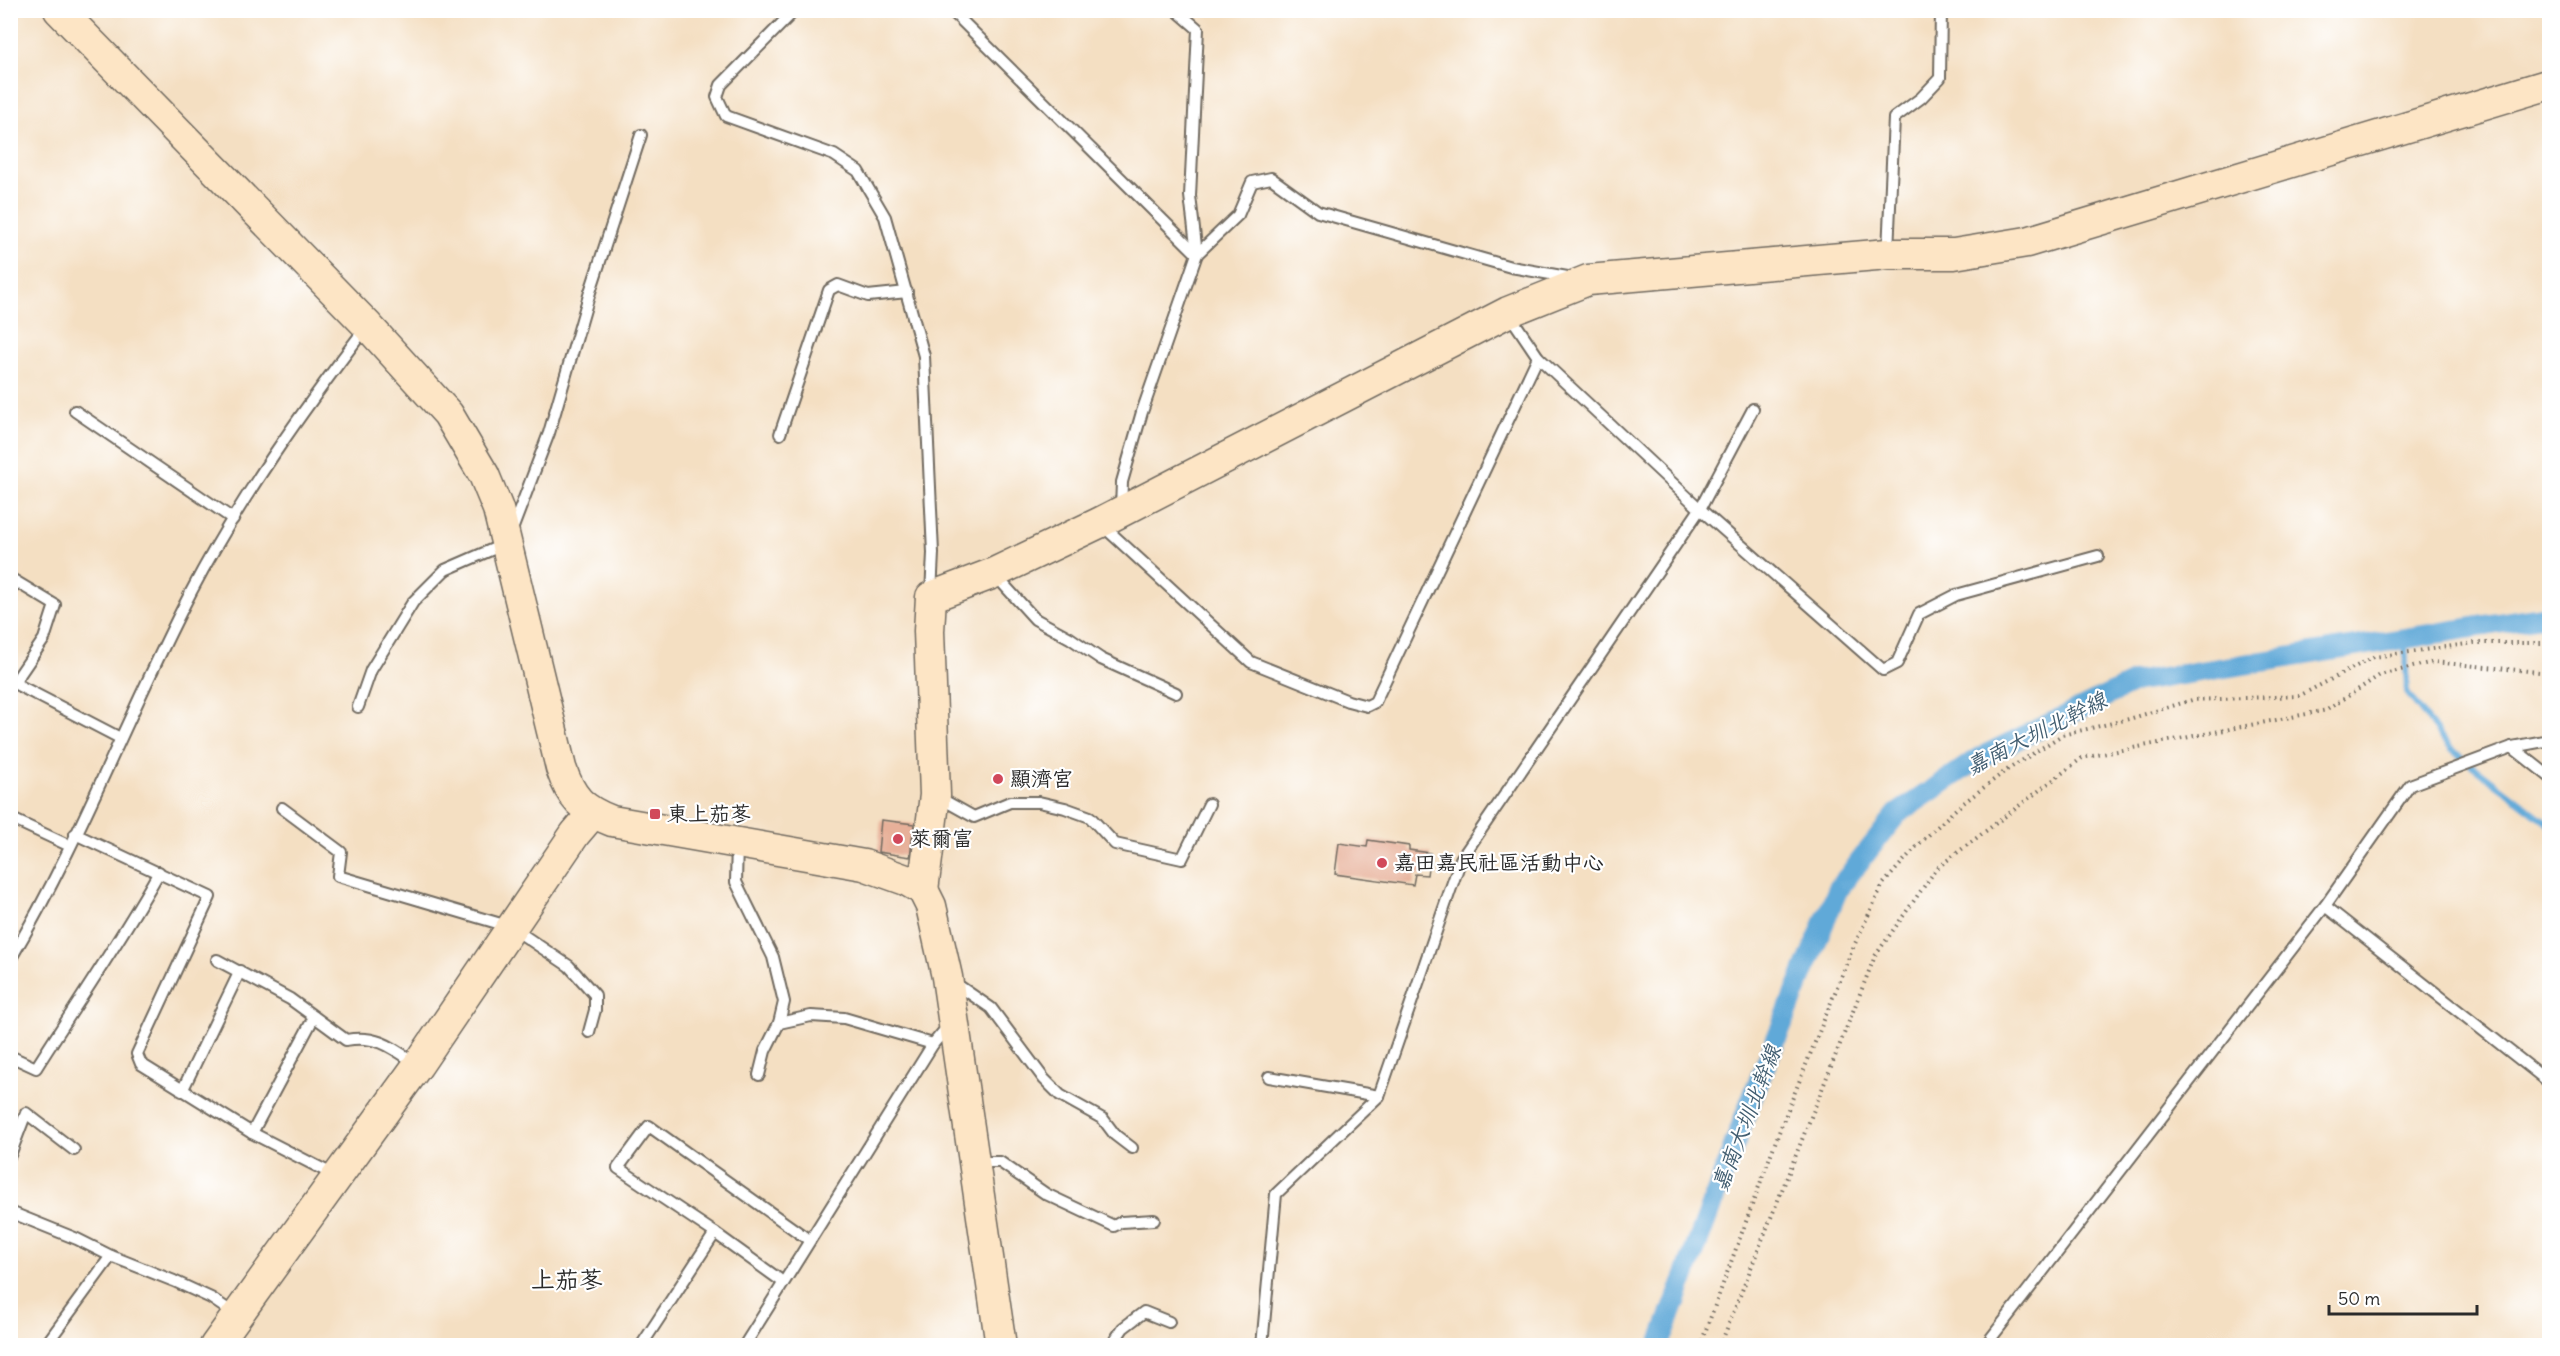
<svg xmlns="http://www.w3.org/2000/svg" width="2560" height="1356" font-family="Delius,'LXGW WenKai TC',sans-serif">
  <rect width="100%" height="100%" fill="#fff"/>
  <filter id="ink" filterUnits="userSpaceOnUse"><feTurbulence type="fractalNoise" baseFrequency=".0167" numOctaves="2"/><feDisplacementMap in="SourceGraphic" scale="12" xChannelSelector="R" yChannelSelector="G"/><feConvolveMatrix kernelMatrix="1 2 1 2 8 2 1 2 1" color-interpolation-filters="sRGB"/></filter>
  <filter id="wash" filterUnits="userSpaceOnUse"><feTurbulence type="fractalNoise" baseFrequency=".008" numOctaves="4" result="noise"/><feDisplacementMap in="SourceGraphic" scale="24" xChannelSelector="R" yChannelSelector="G"/><feGaussianBlur stdDeviation="1.35" result="paint"/><feColorMatrix in="noise" values="0 0 0 0 0 0 0 0 0 0 0 0 0 0 0 0 0 1.4 0 .05"/><feComposite in="paint" operator="in"/></filter>
  <g filter="url(#wash)">
    <rect width="100%" height="100%" fill="#f4dfc2"/>
    <g fill="none" stroke-linecap="round" stroke-linejoin="round">
      <path stroke="#61a9d8" stroke-width="6" d="M2405,639L2407,693L2452,750L2550,825"/>
      <path stroke="#61a9d8" stroke-width="21" d="M1659,1346L1751,1100L1838,889L1897,814L1979,758L2135,682L2550,615"/>
    </g>
    <g id="blocks">
      <g fill="#e7b099">
        <path d="M881,820L914,824L910,857L878,852Z"/>
        <path d="M1368,840L1409,846V850L1430,853L1427,875L1415,874L1413,885L1335,874L1339,843L1367,847Z"/>
      </g>
    </g>
  </g>
  <g filter="url(#ink)">
    <use href="#blocks" fill-opacity="0" stroke="#716a60" stroke-width="1.5"/>
    <g fill="none" stroke-linecap="round" stroke-linejoin="round">
      <defs>
        <g id="lane">
          <path d="M795,10L721,85L717,97L726,116L834,155L858,171L885,217L924,356L933,553L931,594"/>
          <path d="M951,10L1197,254L1238,215L1252,182L1271,178L1318,212L1511,267L1573,278"/>
          <path d="M1888,251L1894,118L1921,98L1940,78L1941,10"/>
          <path d="M1509,314L1538,357L1700,509L1883,670L1897,663L1919,614L1956,595L2098,556"/>
          <path d="M75,411L233,519"/>
          <path d="M780,434L829,290L838,285L868,296L907,292"/>
          <path d="M1121,509L1122,482L1142,412L1197,254L1190,196L1198,29L1176,10"/>
          <path d="M1102,525L1251,662L1348,701L1367,706L1375,702L1538,357"/>
          <path d="M996,576L1035,619L1070,638L1101,659L1176,693"/>
          <path d="M10,578L55,605L44,639L14,683L120,738"/>
          <path d="M358,707L371,670L413,602L445,570L507,543L549,433L590,292L641,135"/>
          <path d="M2512,747L2550,777"/>
          <path d="M938,797L974,817L1010,802H1039L1065,808L1090,817L1115,844L1182,859L1209,804"/>
          <path d="M282,808L341,852L338,876L511,927L569,966L595,995V1010L589,1032"/>
          <path d="M10,818L70,846"/>
          <path d="M75,834L210,897L137,1054L141,1064L252,1133L336,1176"/>
          <path d="M737,844L736,882L773,957L784,1002L779,1023L765,1051L759,1075"/>
          <path d="M2325,906L2550,1083"/>
          <path d="M10,960C80,842 128,713 191,592C240,498 303,410 367,326"/>
          <path d="M217,960L290,999L346,1040C377,1034 393,1048 418,1065"/>
          <path d="M952,981L991,1008L1044,1079L1060,1095L1103,1119L1115,1135L1132,1148"/>
          <path d="M779,1023L811,1016L844,1018L933,1044"/>
          <path d="M10,1056L36,1068C77,1003 121,940 159,872"/>
          <path d="M1269,1077L1379,1096"/>
          <path d="M182,1091L240,971"/>
          <path d="M252,1133L314,1017"/>
          <path d="M10,1155L26,1113L74,1150"/>
          <path d="M976,1162H1000L1046,1194L1114,1226L1121,1222L1154,1220"/>
          <path d="M10,1212L77,1239L111,1256L174,1281L211,1298L236,1315"/>
          <path d="M783,1282L715,1233L618,1168L649,1126L809,1240"/>
          <path d="M45,1346L111,1256"/>
          <path d="M641,1346L715,1233"/>
          <path d="M744,1346L933,1044L949,1025"/>
          <path d="M1111,1346L1123,1328L1144,1312L1169,1322"/>
          <path d="M1262,1346L1276,1194L1379,1096L1461,859L1700,509L1753,409"/>
          <path d="M1985,1346L2325,906L2410,785L2512,747L2550,740"/>
        </g>
        <g id="secondary">
          <path d="M59,10L368,326L448,414L484,475L498,509L561,768C571,798 582,810 612,821L864,865L906,880L923,890L931,906L947,977L1001,1346"/>
          <path d="M923,890L935,795L929,631L931,597L994,573L1099,523L1508,312L1588,280L1888,254H1954L2027,242L2550,84"/>
          <path d="M215,1346L418,1065L575,834L592,814"/>
        </g>
      </defs>
      <use href="#lane" stroke="#716a60" stroke-width="14"/>
      <use href="#secondary" stroke="#716a60" stroke-width="33"/>
      <g stroke="#716a60" stroke-width="4" stroke-dasharray="1.5 4.5" stroke-linecap="butt">
        <path d="M1700,1346L1781,1127L1852,950L1883,884L1915,848L1957,808L2004,772L2062,735L2129,719L2192,700L2299,696L2374,657L2474,643H2550"/>
        <path d="M1720,1346L1875,956L1937,868L2082,758L2327,710L2380,675L2433,662L2550,673"/>
      </g>
      <use href="#lane" stroke="#fff" stroke-width="10"/>
      <use href="#secondary" stroke="#fde5c5" stroke-width="30"/>
    </g>
  </g>
  <g fill="#d1495b" stroke="#fff" stroke-width="2">
    <circle cx="998" cy="779" r="6"/>
    <rect x="649" y="808" width="12" height="12" rx="3"/>
    <circle cx="898" cy="839" r="6"/>
    <circle cx="1382" cy="863" r="6"/>
  </g>
  <g text-anchor="middle" stroke-width="4.5" stroke-linejoin="round" paint-order="stroke">
    <g font-size="21" fill="#2b2b2b" stroke="#fff" text-anchor="start">
      <text x="1010" y="786">顯濟宮</text>
      <text x="667" y="821">東上茄苳</text>
      <text x="910" y="846">萊爾富</text>
      <text x="1394" y="870">嘉田嘉民社區活動中心</text>
    </g>
    <g font-size="22" font-style="italic" fill="#415d70" stroke="#fff">
      <text transform="translate(2036 733) rotate(-27)" y="8">嘉南大圳北幹線</text>
      <text transform="translate(1746 1118) rotate(-69)" y="8">嘉南大圳北幹線</text>
    </g>
    <g font-size="24" fill="#2b2b2b" stroke="#fff">
      <text x="567" y="1288">上茄苳</text>
    </g>
  </g>
  <rect width="2560" height="1356" fill="none" stroke="#fff" stroke-width="36"/>
  <path d="M2329 1305v9h148v-9" fill="none" stroke="#2b2b2b" stroke-width="3"/>
  <text x="2338" y="1305" font-size="18" fill="#2b2b2b" stroke="#ffffff" stroke-width="4.5" paint-order="stroke">50 m</text>
</svg>
